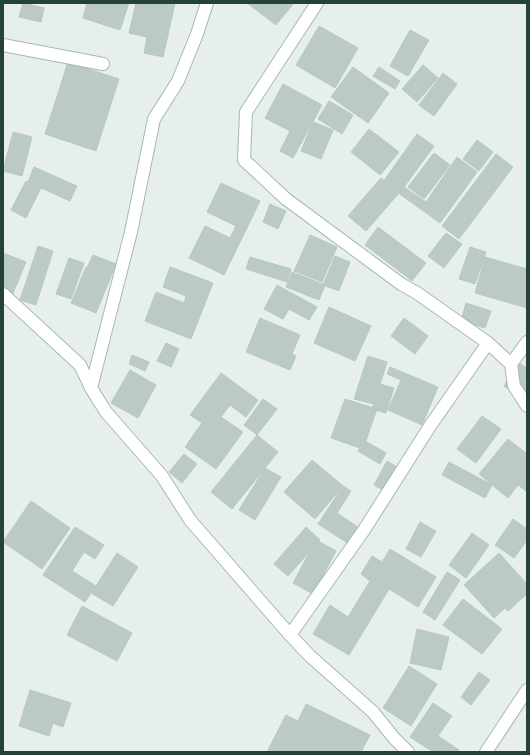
<svg xmlns="http://www.w3.org/2000/svg" width="530" height="755" font-family="'PT Sans',sans-serif">
  <rect width="100%" height="100%" fill="#e6efeb"/>
  <g fill="#bbcac4" stroke="#b8c9c2">
    <path d="M23,3L44,8L41,22L19,17Z"/>
    <path d="M87,3H129L120,30L83,18Z"/>
    <path d="M136,3H175L163,57L144,53L147,37L129,33Z"/>
    <path d="M247,3H294L276,25Z"/>
    <path d="M319,26L358,48L335,88L296,65Z"/>
    <path d="M410,30L429,40L408,76L390,66Z"/>
    <path d="M68,62L119,79L96,151L45,134Z"/>
    <path d="M423,65L438,78L417,102L402,89Z"/>
    <path d="M353,67L389,93L368,123L331,97Z"/>
    <path d="M379,67L400,81L395,89L373,76Z"/>
    <path d="M443,73L457,84L434,116L419,105Z"/>
    <path d="M283,84L322,105L293,158L280,151L290,131L265,118Z"/>
    <path d="M329,101L353,115L342,134L318,119Z"/>
    <path d="M313,122L333,130L321,159L301,151Z"/>
    <path d="M369,129L399,152L380,175L351,152Z"/>
    <path d="M13,132L32,137L22,176L3,171Z"/>
    <path d="M417,134L434,146L404,187L426,202L457,157L477,172L440,223L383,182Z"/>
    <path d="M477,140L493,152L479,171L463,159Z"/>
    <path d="M434,153L450,165L424,199L408,187Z"/>
    <path d="M496,154L513,167L459,239L442,226Z"/>
    <path d="M34,167L77,186L70,201L28,182Z"/>
    <path d="M381,178L399,193L366,231L348,216Z"/>
    <path d="M26,181L41,188L26,218L11,210Z"/>
    <path d="M221,183L260,201L224,275L189,258L205,226L230,238L236,226L207,212Z"/>
    <path d="M270,204L286,211L278,229L263,222Z"/>
    <path d="M378,227L426,263L412,281L365,245Z"/>
    <path d="M446,233L462,244L444,268L428,256Z"/>
    <path d="M310,235L337,247L322,282L294,271Z"/>
    <path d="M38,246L53,251L36,305L20,300Z"/>
    <path d="M470,247L486,252L475,284L459,279Z"/>
    <path d="M3,253L26,262L11,298L3,295Z"/>
    <path d="M93,255L116,264L96,313L71,303L86,267L87,268Z"/>
    <path d="M335,256L350,262L339,291L323,285Z"/>
    <path d="M250,257L291,269L287,282L246,269Z"/>
    <path d="M485,257L527,269V308L475,293Z"/>
    <path d="M69,258L84,263L71,299L56,294Z"/>
    <path d="M170,267L213,283L191,339L145,321L156,292L184,303L186,296L163,287Z"/>
    <path d="M292,272L325,285L319,300L286,287Z"/>
    <path d="M277,285L317,307L309,320L289,309L283,319L264,309Z"/>
    <path d="M466,303L491,311L485,328L461,321Z"/>
    <path d="M329,307L371,326L355,361L314,343Z"/>
    <path d="M260,318L300,335L292,354L296,356L290,370L246,352Z"/>
    <path d="M404,318L428,336L415,354L391,336Z"/>
    <path d="M166,343L179,349L171,367L157,361Z"/>
    <path d="M132,355L149,362L145,371L129,364Z"/>
    <path d="M368,356L387,362L374,404L354,399Z"/>
    <path d="M519,363L527,368V396L517,394L504,386Z"/>
    <path d="M390,367L438,387L422,425L388,410L401,380L387,374Z"/>
    <path d="M130,370L156,385L138,418L111,403Z"/>
    <path d="M221,373L258,400L246,417L230,405L221,417L243,432L216,469L185,447L202,423L190,415Z"/>
    <path d="M380,384L394,388L386,413L372,409Z"/>
    <path d="M263,399L277,409L257,435L244,425Z"/>
    <path d="M345,399L377,409L363,449L331,438Z"/>
    <path d="M482,416L501,429L476,463L457,449Z"/>
    <path d="M257,435L278,452L232,509L211,492Z"/>
    <path d="M508,439L527,454V492L518,485L508,498L479,474Z"/>
    <path d="M365,441L386,453L380,464L358,451Z"/>
    <path d="M184,454L197,464L182,483L169,472Z"/>
    <path d="M312,460L343,486L315,519L284,492Z"/>
    <path d="M387,461L400,469L387,492L374,485Z"/>
    <path d="M449,462L492,485L485,498L442,475Z"/>
    <path d="M265,468L281,477L255,520L239,510Z"/>
    <path d="M343,486L351,491L337,513L362,530L352,546L318,524Z"/>
    <path d="M31,501L70,528L42,569L3,542Z"/>
    <path d="M513,519L527,529V540L514,558L495,545Z"/>
    <path d="M420,522L436,531L421,557L406,549Z"/>
    <path d="M75,527L104,545L95,559L84,552L72,571L96,586L117,553L138,567L113,606L91,593L85,602L43,575Z"/>
    <path d="M306,527L320,540L288,576L274,564Z"/>
    <path d="M472,533L489,545L466,578L449,565Z"/>
    <path d="M316,540L336,551L313,594L293,583Z"/>
    <path d="M390,549L436,577L418,607L389,589L349,655L313,634L330,605L348,617L370,581L361,574L372,556L382,562Z"/>
    <path d="M499,553L527,584V594L508,611L505,608L494,618L464,585Z"/>
    <path d="M447,572L460,580L435,620L423,612Z"/>
    <path d="M463,599L502,629L482,654L443,625Z"/>
    <path d="M82,606L132,633L117,661L67,635Z"/>
    <path d="M417,629L449,637L441,670L410,663Z"/>
    <path d="M409,666L437,684L411,726L383,708Z"/>
    <path d="M479,672L490,680L471,705L461,697Z"/>
    <path d="M30,690L71,703L63,727L53,723L49,736L19,726Z"/>
    <path d="M433,703L452,716L438,736L459,750L457,752H433L410,737Z"/>
    <path d="M306,704L370,735L361,752H267L286,715L298,721Z"/>
  </g>
  <g fill="none" stroke-linecap="round" stroke-linejoin="round">
    <defs>
      <g id="minor">
        <path d="M317,3L246,112L244,160L286,199L401,284L417,293L488,343L511,364L514,386L527,406"/>
        <path d="M3,45L103,64"/>
        <path d="M3,294L80,365L91,388L106,412L162,476L190,520L290,635L310,656L373,712L394,738L408,752"/>
        <path d="M511,364L527,342"/>
        <path d="M91,388L131,232L154,119L178,81L197,34L207,3"/>
        <path d="M290,635L364,530L430,426L488,343"/>
        <path d="M486,752L527,690"/>
      </g>
    </defs>
    <use href="#minor" stroke="#a8b8b2" stroke-width="14"/>
    <use href="#minor" stroke="#fff" stroke-width="12"/>
  </g>
  <rect width="530" height="755" fill="none" stroke="#24423a" stroke-width="8"/>
</svg>
